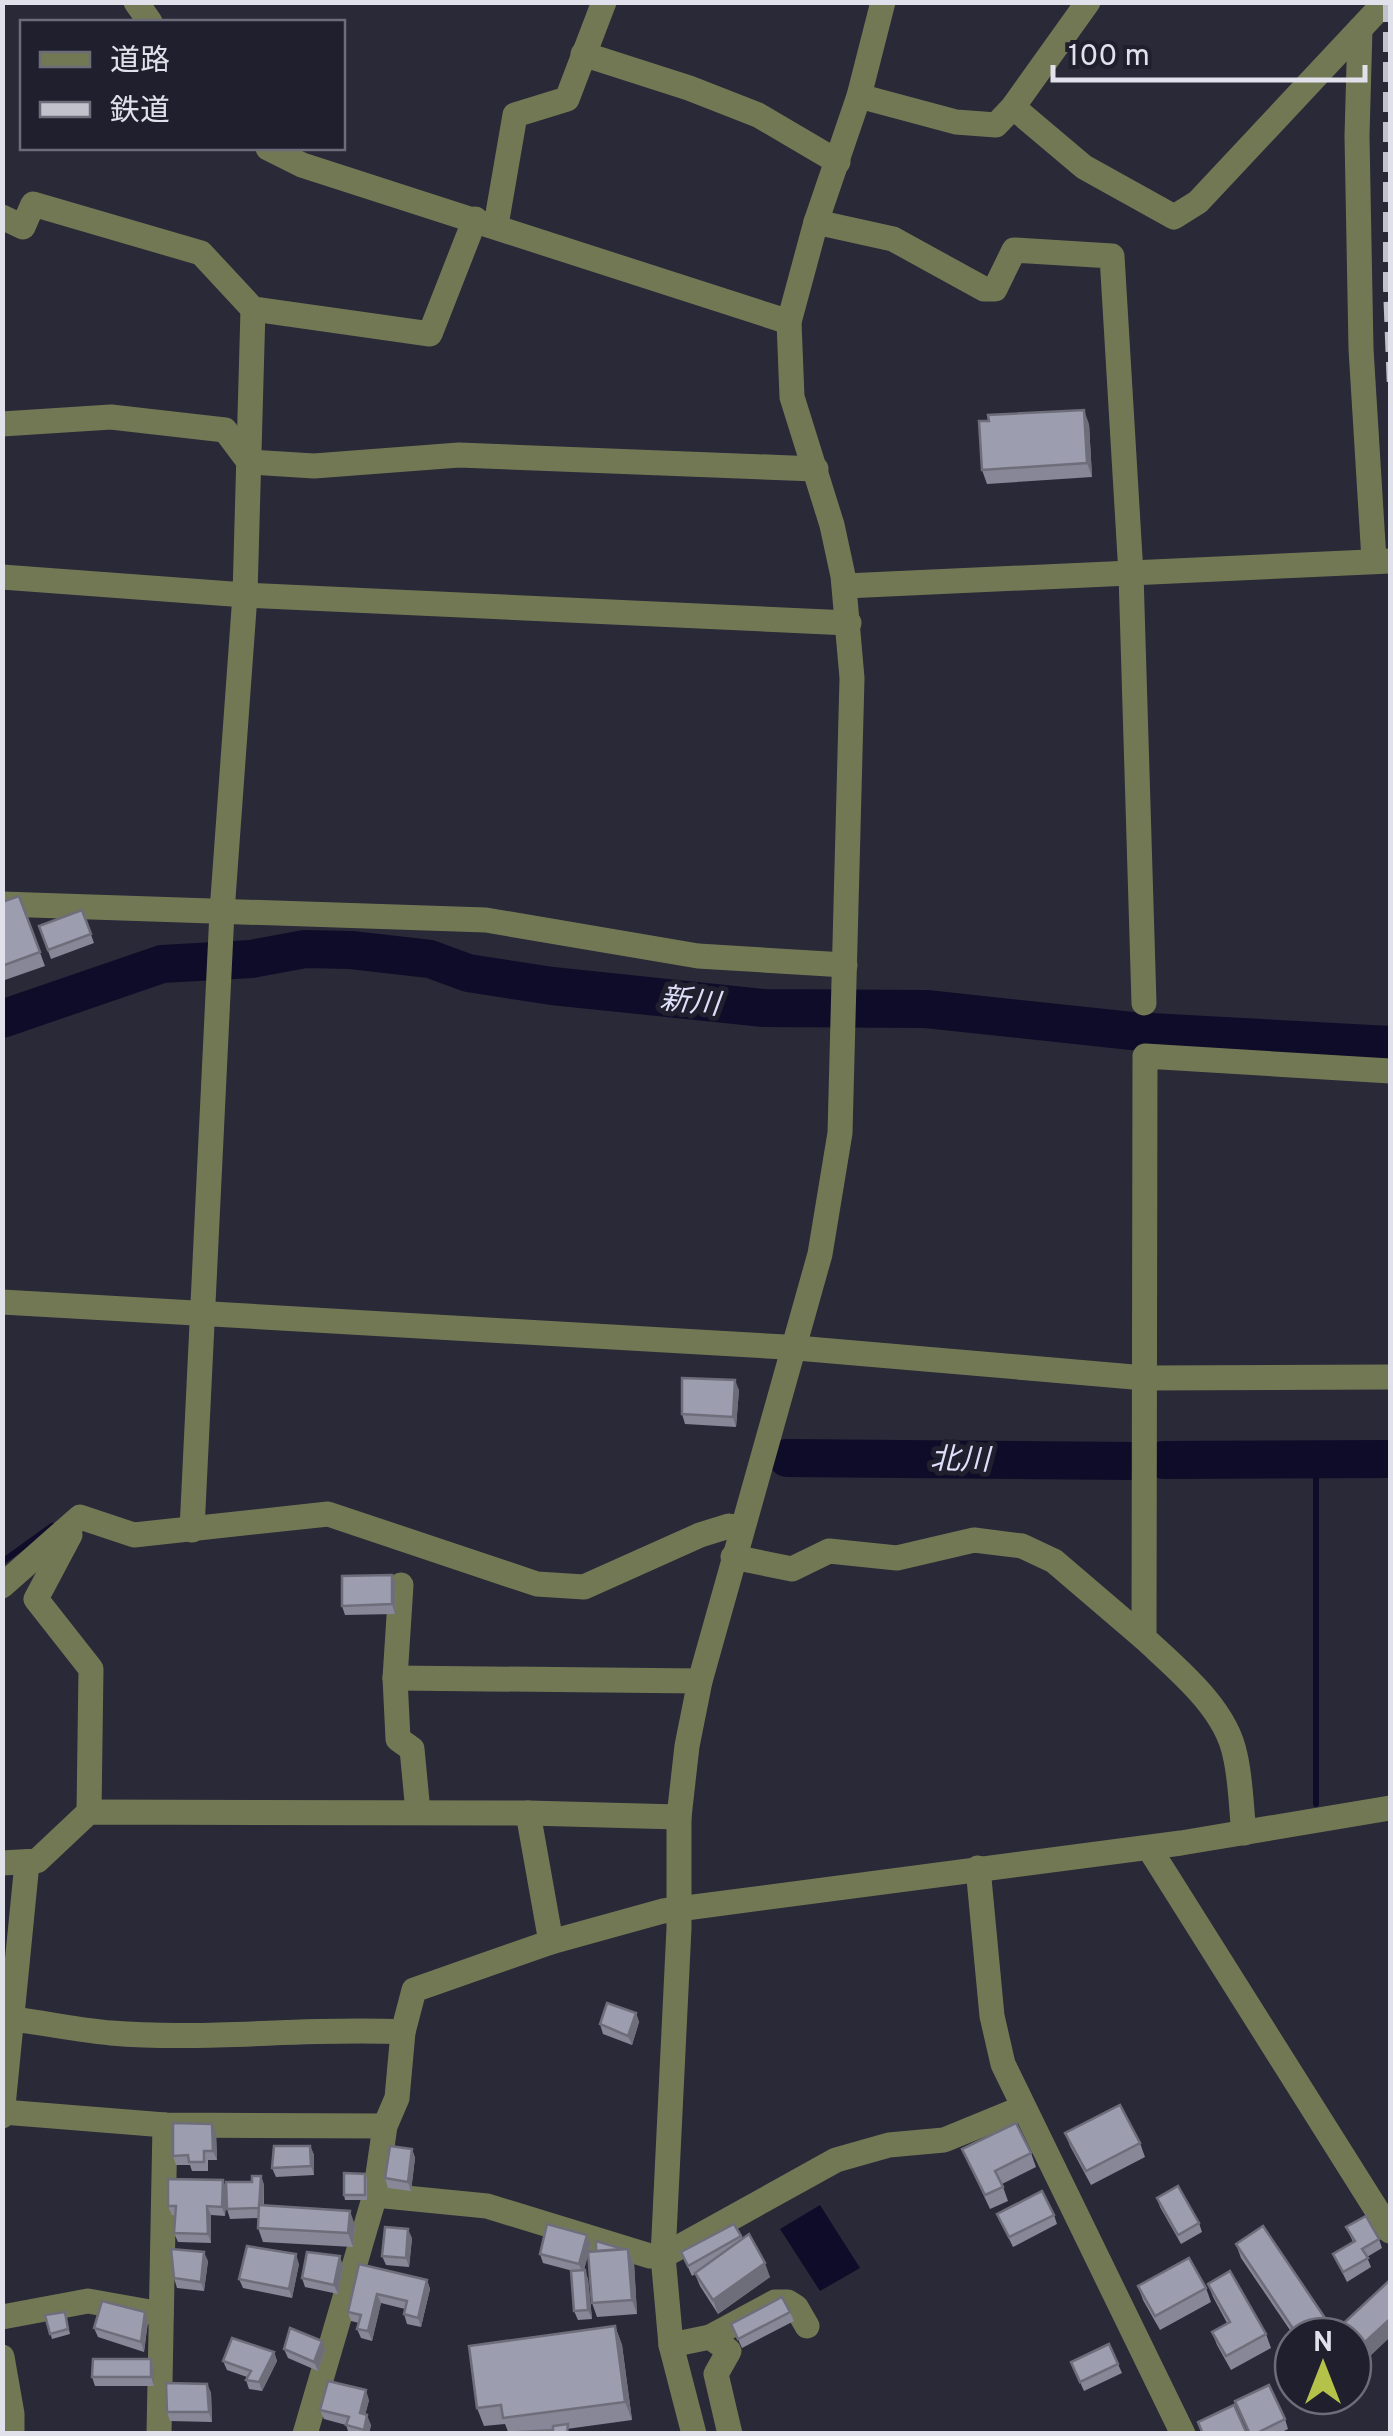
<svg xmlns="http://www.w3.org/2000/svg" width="1393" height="2436" font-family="Overpass,'Noto Sans JP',sans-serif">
  <rect width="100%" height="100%" fill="#292938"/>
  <path fill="#0f0c29" d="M820,2205L860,2268L820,2291L780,2229Z"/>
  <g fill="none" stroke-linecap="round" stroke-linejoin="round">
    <g stroke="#0f0c29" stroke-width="6">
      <path d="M1316,1460V1804"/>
      <path d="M2,1562L52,1526"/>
    </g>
    <g stroke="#0f0c29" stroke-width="38">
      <path d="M2,1019L162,964L251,959L305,949L351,950L430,959L468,973L552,986L764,1008L926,1009L1132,1031L1390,1045"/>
      <path d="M787,1458L1132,1461"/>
      <path d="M1163,1460L1390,1459"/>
    </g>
    <g stroke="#737854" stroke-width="25">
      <path d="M136,2L150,22"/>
      <path d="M1360,29L1357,136L1361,349L1374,560"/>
      <path d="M583,54L689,88L758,115L838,162"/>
      <path d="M859,96L956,122L996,125L1013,107L1088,2"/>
      <path d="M1013,107L1084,167L1174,217L1198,202L1374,14"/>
      <path d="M268,148L302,165L789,322"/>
      <path d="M2,217L23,227L33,204L201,253L253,309L430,334L475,219"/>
      <path d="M816,222L893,239L984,289H995L1014,250L1112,256L1131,574L1144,1003"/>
      <path d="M496,225L515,115L567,99L604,2"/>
      <path d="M2,424L111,417L225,430L249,462L314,466L459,455L816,469"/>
      <path d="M2,577L245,595L849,623"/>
      <path d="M845,586L1390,561"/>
      <path d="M2,904L486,920L698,956L845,965"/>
      <path d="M2,1302L785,1347L1145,1378L1390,1377"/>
      <path d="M192,1530L222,912L245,595L253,309"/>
      <path d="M70,1535L36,1599L91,1669L89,1812"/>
      <path d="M733,1557L792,1569L829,1551L897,1558L974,1540L1022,1546L1054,1561L1144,1638"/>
      <path d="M401,1585L395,1678L398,1739L412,1749L418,1812"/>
      <path d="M2,1586L80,1517L134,1535L328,1514L537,1584L584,1587L700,1535L729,1526L742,1528"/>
      <path d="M395,1678L700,1681"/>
      <path d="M528,1813L551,1942"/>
      <path d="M1244,1833C1241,1807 1241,1780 1235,1755C1226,1708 1177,1669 1144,1638L1145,1056L1390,1071"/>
      <path d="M1149,1848L1390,2231"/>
      <path d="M2,1863L37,1861L89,1812L528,1813L679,1817"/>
      <path d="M978,1868L992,2016L1003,2064L1183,2434"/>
      <path d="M12,2019C45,2023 78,2030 111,2033C208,2041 306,2027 403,2032"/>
      <path d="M3,2112L165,2125L385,2126"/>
      <path d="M2,2116L27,1863"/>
      <path d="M375,2195L487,2206L650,2256H663L836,2160L889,2145L944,2140L1022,2108"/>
      <path d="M2,2317L88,2301L161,2314"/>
      <path d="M710,2337L729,2351L716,2374L730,2434"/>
      <path d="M671,2345L710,2337L775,2302H788L796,2307L807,2326"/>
      <path d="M2,2357L12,2414V2434"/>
      <path d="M159,2434L165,2125"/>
      <path d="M305,2434L375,2195L385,2126L397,2098L403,2032L414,1990L551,1942L663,1911L1181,1843L1390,1808"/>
      <path d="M694,2434L671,2345L663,2256L679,1928V1817L687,1746L700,1681L820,1254L840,1133L852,678L843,576L832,525L792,397L789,322L816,222L859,96L883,2"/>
    </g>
    <path stroke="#c2c2cd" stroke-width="6" stroke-dasharray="20 10" stroke-linecap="butt" d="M1386,2V288L1390,389"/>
  </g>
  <g fill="#878797">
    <path d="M989,421L1089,424L1092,477L987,484L982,470Z"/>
    <path d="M19,896L45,966L2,981V902Z"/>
    <path d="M82,910L94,943L51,959L39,926Z"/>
    <path d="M739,1390L736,1427L685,1424L682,1414Z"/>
    <path d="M396,1584L395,1614L345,1615L342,1606Z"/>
    <path d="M636,2013L639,2022L632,2045L603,2034L600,2024Z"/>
    <path d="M216,2133L217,2160H208V2171H192L190,2165H176L173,2156Z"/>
    <path d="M1065,2133L1140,2143L1145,2157L1091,2185L1070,2146Z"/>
    <path d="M310,2146L314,2155V2175L276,2177L272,2168Z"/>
    <path d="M412,2149L415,2158L411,2191L388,2188L385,2178Z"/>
    <path d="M962,2149L1031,2153L1036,2167L1002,2184L1008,2201L990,2209Z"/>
    <path d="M365,2174L367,2178V2200H345L344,2195Z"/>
    <path d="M261,2176L264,2185V2206L355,2225L353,2247L263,2242L258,2228V2218L230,2219L227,2209V2191L225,2216L211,2215V2243L178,2242L174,2233L175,2215H172L168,2206L252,2182Z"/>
    <path d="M1157,2198L1199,2223L1202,2232L1181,2244L1160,2207Z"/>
    <path d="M997,2214L1054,2215L1057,2224L1013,2247Z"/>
    <path d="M1346,2227L1379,2239L1382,2248L1367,2257L1371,2267L1347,2282L1333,2254L1353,2242Z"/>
    <path d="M741,2236L770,2277L718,2314L700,2286L695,2274L692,2276L681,2252Z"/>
    <path d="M412,2238L409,2267L386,2265L382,2256Z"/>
    <path d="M591,2244L589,2252L628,2249L634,2263L637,2314L597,2317L592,2303L588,2254L584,2270L588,2279L592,2319L578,2320L574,2311L573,2271L543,2263L540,2254Z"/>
    <path d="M1236,2244L1333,2333L1390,2280V2337L1353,2372V2336H1294L1241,2258Z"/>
    <path d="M208,2261L204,2291L177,2288L174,2278Z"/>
    <path d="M299,2264L292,2298L243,2288L239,2279Z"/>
    <path d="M359,2264L427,2280L430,2289L421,2327L407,2324L404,2314L405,2309L381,2303L372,2341L361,2338L357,2329L359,2323L351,2321L348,2312Z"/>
    <path d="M343,2266L338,2294L305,2287L302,2278Z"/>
    <path d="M1208,2284L1266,2334L1271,2348L1231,2370L1217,2345L1212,2332L1227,2323L1213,2297Z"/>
    <path d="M1138,2286L1206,2288L1211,2302L1160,2330L1143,2300Z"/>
    <path d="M65,2312L70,2334L52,2339L45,2315Z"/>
    <path d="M790,2312L794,2321L742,2348L731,2324Z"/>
    <path d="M148,2321L144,2352L98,2337L94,2328Z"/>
    <path d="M615,2326L622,2345L632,2420L552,2431L553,2434H509L505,2424L484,2426L477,2408Z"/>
    <path d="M284,2349L325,2350L318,2371L288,2358Z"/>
    <path d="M274,2352L277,2361L262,2391L249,2389L246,2380L247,2377L227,2370L223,2361Z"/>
    <path d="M151,2359L154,2369V2386H95L92,2377Z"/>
    <path d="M1071,2362L1118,2364L1122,2373L1084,2391Z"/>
    <path d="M207,2384L211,2393L212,2422L170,2421L167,2412Z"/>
    <path d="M369,2400L365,2415L371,2425L369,2434H349L346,2425L324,2419L320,2410Z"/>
    <path d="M1235,2401L1285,2419L1288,2429L1278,2434H1249Z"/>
  </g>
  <g fill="#6e6e7b">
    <path d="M1084,410L1089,424L1092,477L1087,463Z"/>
    <path d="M735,1380L739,1390L736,1427L733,1417Z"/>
    <path d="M392,1575L396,1584L395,1614L392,1604Z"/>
    <path d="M636,2013L639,2022L632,2045L628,2036Z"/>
    <path d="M212,2124L216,2133L217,2160L213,2151Z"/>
    <path d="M310,2146L314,2155V2175L311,2166Z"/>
    <path d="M412,2149L415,2158L411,2191L408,2182Z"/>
    <path d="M261,2176L264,2185L263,2217L260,2208Z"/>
    <path d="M223,2180L227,2190L225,2216L222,2207Z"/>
    <path d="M207,2206L211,2215V2243L208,2234Z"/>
    <path d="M350,2211L355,2225L353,2247L348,2233Z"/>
    <path d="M408,2229L412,2238L409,2267L406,2258Z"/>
    <path d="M587,2235L591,2244L583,2274L579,2264Z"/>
    <path d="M628,2249L634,2263L637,2314L632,2300Z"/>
    <path d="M204,2252L208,2261L204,2291L201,2282Z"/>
    <path d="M296,2254L299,2264L292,2298L289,2289Z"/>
    <path d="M340,2256L343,2266L338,2294L334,2285Z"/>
    <path d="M765,2263L770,2277L718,2314L713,2300Z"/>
    <path d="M585,2270L588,2279L592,2319L588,2310Z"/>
    <path d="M427,2280L430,2289L421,2327L418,2318Z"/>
    <path d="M377,2294L381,2303L372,2341L368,2331Z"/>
    <path d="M145,2312L148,2321L144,2352L141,2342Z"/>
    <path d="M1390,2319V2337L1353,2372V2353Z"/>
    <path d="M615,2326L622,2345L632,2420L625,2402Z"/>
    <path d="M1331,2327L1334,2336H1318Z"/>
    <path d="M322,2341L325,2350L318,2371L314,2362Z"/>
    <path d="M274,2352L277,2361L262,2391L259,2382Z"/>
    <path d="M151,2359L154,2369V2386L151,2377Z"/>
    <path d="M207,2384L211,2393L212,2422L209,2412Z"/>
    <path d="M366,2390L369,2400L363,2423L360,2413Z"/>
    <path d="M367,2415L371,2425L369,2434H365L364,2430Z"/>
  </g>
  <g fill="#9d9db0" stroke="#6e6e7b" stroke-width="2.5">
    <path d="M1084,410L1087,463L982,470L979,421H989L988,415Z"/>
    <path d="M19,896L40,952L2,966V902Z"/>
    <path d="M82,910L91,934L48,950L39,926Z"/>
    <path d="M682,1378L735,1380L733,1417L682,1414Z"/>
    <path d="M392,1575V1604L342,1606V1576Z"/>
    <path d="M607,2003L636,2013L628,2036L600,2024Z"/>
    <path d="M1120,2105L1140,2143L1086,2171L1065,2133Z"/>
    <path d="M173,2123L212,2124L213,2151H204V2162H189L188,2155L173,2156Z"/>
    <path d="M1016,2123L1031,2153L995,2171L1003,2187L985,2195L962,2149Z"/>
    <path d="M274,2146H310L311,2166L272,2168Z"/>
    <path d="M390,2146L412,2149L408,2182L385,2178Z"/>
    <path d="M344,2173L365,2174V2195H344Z"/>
    <path d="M252,2176H261L259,2208L227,2209L226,2182H252Z"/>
    <path d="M168,2179L223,2180L222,2207L207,2206L208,2234L174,2233L176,2206H168Z"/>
    <path d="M1178,2186L1199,2223L1178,2235L1157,2198Z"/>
    <path d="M1042,2191L1054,2215L1009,2237L997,2214Z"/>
    <path d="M259,2205L350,2211L348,2233L258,2228Z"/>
    <path d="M1366,2216L1379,2239L1362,2249L1368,2258L1343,2272L1333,2254L1355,2241L1346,2227Z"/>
    <path d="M547,2224L587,2235L579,2264L540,2254Z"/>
    <path d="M734,2224L741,2236L688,2266L681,2252Z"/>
    <path d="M1263,2226L1331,2327L1318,2336H1298L1236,2244Z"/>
    <path d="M385,2227L408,2229L406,2258L382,2256Z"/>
    <path d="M749,2234L765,2263L713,2300L695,2273Z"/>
    <path d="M596,2241L623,2249L596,2251Z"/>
    <path d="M247,2246L296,2254L289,2289L239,2279Z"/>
    <path d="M171,2249L204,2252L201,2282L174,2278Z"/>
    <path d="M628,2249L632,2300L592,2303L588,2252Z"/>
    <path d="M307,2252L340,2256L334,2285L302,2278Z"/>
    <path d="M1189,2258L1206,2288L1155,2316L1138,2286Z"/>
    <path d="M359,2264L427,2280L418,2318L404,2314L407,2301L377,2294L368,2331L357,2329L361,2315L348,2312Z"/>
    <path d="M585,2270L588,2310L574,2311L571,2271Z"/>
    <path d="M1230,2271L1266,2334L1226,2356L1212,2332L1230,2322L1208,2284Z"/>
    <path d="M1390,2280V2319L1353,2353V2336H1330Z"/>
    <path d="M782,2297L790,2312L738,2339L731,2324Z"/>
    <path d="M102,2301L145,2312L141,2342L94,2328Z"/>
    <path d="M65,2312L68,2329L50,2334L45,2315Z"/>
    <path d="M615,2326L625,2402L503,2418L501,2405L477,2408L469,2346Z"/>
    <path d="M290,2328L322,2341L314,2362L284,2349Z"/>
    <path d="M232,2338L274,2352L259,2382L246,2380L251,2371L223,2361Z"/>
    <path d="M1109,2344L1118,2364L1080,2382L1071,2362Z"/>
    <path d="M93,2359H151V2377H92Z"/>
    <path d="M328,2381L366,2390L360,2413L367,2415L364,2430L346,2425L349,2417L320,2410Z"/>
    <path d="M166,2383L207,2384L209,2412H167Z"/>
    <path d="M1269,2385L1285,2419L1255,2434H1250L1235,2401Z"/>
    <path d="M1234,2405L1247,2434H1203L1198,2422Z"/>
    <path d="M568,2424L567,2434H553V2426Z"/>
    <path d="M551,2430V2434H519V2432Z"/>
  </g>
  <g text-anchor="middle" stroke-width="10" stroke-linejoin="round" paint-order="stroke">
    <g font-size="30" font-style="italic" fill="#dedff9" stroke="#1f1f2e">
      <text transform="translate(690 1001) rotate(6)" y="10">新川</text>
      <text transform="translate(960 1459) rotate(1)" y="10">北川</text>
    </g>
  </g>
  <rect width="1393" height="2436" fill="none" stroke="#e1e1eb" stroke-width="10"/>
  <rect x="20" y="20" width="325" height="130" fill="#1f1f2e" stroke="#6d6d7a" stroke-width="2.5"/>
  <rect x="40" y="52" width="50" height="15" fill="#737854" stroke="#6d6d7a" stroke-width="2.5"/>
  <text x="110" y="70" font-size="30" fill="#e1e1eb">道路</text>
  <rect x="40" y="102" width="50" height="15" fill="#c2c2cd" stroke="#6d6d7a" stroke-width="2.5"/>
  <text x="110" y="120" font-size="30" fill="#e1e1eb">鉄道</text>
  <g transform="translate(1323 2366)"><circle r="48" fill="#1f1f2e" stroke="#6d6d7a" stroke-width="2.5"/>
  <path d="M0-8L18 38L0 25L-18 38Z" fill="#b5c249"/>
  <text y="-15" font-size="28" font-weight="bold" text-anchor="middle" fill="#e1e1eb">N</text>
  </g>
  <path d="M1053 65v15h312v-15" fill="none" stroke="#e1e1eb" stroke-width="5"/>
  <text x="1068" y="65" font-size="30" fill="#e1e1eb" stroke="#1f1f2e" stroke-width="8" paint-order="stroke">100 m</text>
</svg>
